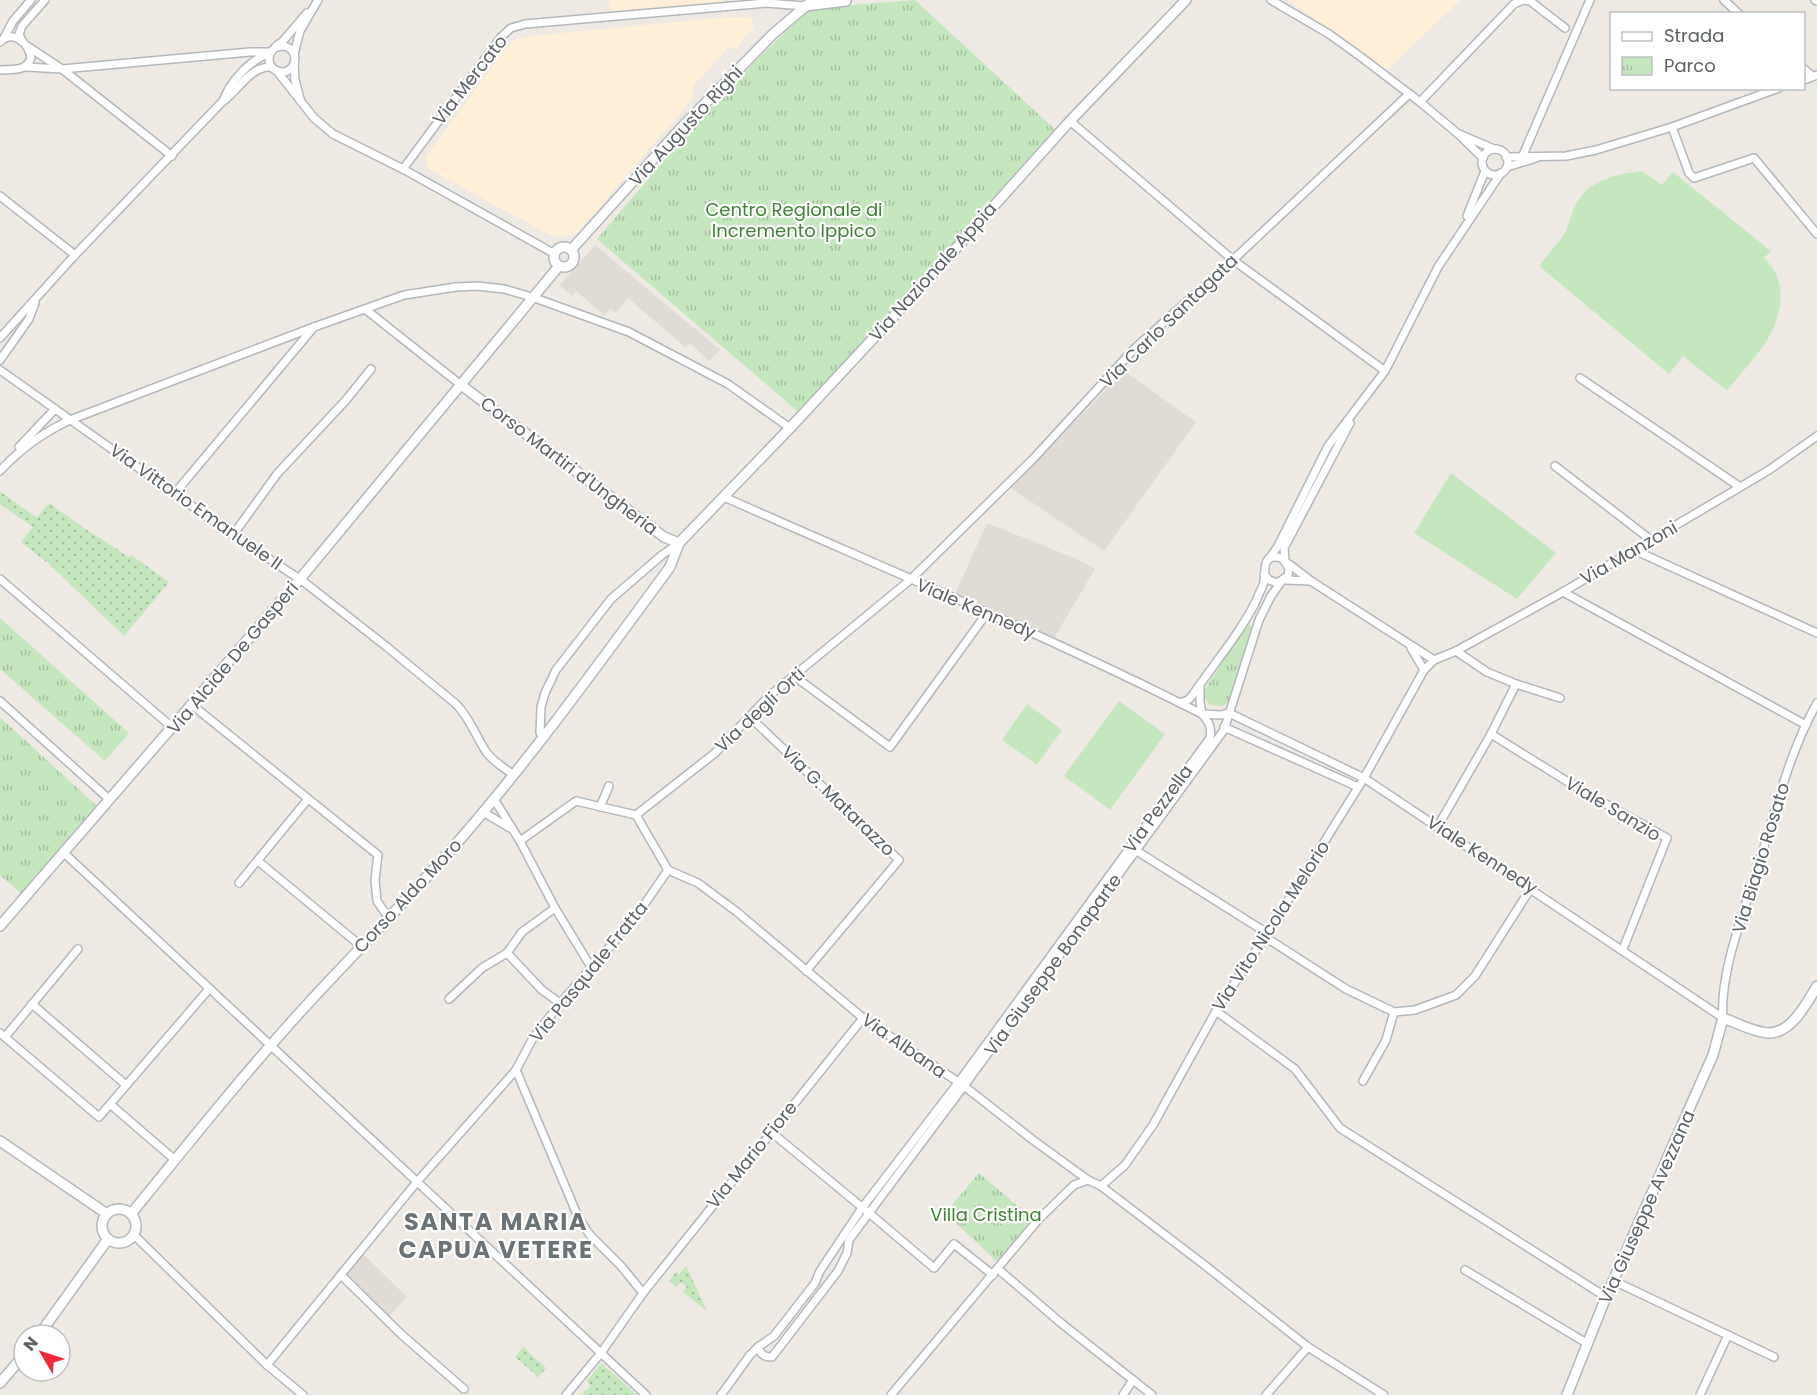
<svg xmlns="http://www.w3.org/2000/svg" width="1817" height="1395" font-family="Poppins,sans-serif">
  <defs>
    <pattern id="grass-dots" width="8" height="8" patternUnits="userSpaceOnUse" patternTransform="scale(1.5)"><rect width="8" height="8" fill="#c5e7be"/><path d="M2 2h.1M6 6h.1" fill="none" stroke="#a3bf9e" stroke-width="1.8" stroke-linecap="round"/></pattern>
    <pattern id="park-tufts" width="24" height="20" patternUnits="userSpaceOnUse" patternTransform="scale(1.5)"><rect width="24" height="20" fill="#c5e7be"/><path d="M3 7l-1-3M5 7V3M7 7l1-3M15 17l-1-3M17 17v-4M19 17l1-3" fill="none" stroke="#a3bf9e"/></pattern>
  </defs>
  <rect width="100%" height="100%" fill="#eeeae3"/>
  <g fill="#ffefd7">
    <path d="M609,0H725L732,7L612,17Z"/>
    <path d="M1288,0H1460L1387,70Z"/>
    <path d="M728,17H751L754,27L736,49L728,48L693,86V98L576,234L563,236L550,235L429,169L425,158L506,48L515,40L531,36Z"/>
  </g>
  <g fill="#e0dbd4">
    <path d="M595,245L720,350L709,361L690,343L685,347L628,298L616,313L610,308L604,315L576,291L572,296L560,285Z"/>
    <path d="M1124,371L1196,422L1104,551L1011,488Z"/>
    <path d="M987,523L1077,559L1095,569L1054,638L955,594Z"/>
    <path d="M363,1254L407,1297L389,1316L346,1275Z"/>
  </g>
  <g fill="url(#grass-dots)">
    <path d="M0,491L37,518L49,503L84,528L129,557L131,555L169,582L124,636L49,564L21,542L33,527L0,504Z"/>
    <path d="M686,1266L707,1311L683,1292L687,1287L681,1282L676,1287L669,1281L676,1272L679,1274Z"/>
    <path d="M523,1347L546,1368L538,1377L515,1357Z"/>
    <path d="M601,1363L637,1395H580L591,1386L587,1381Z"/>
  </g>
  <g fill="url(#park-tufts)">
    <path d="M915,0L1059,133L802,415L597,239L710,107L717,106L755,61L811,8Z"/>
    <path d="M0,618L129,733L105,761L0,669Z"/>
    <path d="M1249,625L1252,629L1231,699L1223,706L1210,705L1205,698V689L1241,634Z"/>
    <path d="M0,717L98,807L22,894L0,875Z"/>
    <path d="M979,1173L1037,1222L1001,1265L945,1213Z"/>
  </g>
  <g fill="#c5e7be">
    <path d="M1642,171L1662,185L1673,172L1771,251L1764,258C1785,276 1784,307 1772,331C1763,350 1740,374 1727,391L1683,356L1669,374L1539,266C1547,255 1558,244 1565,233C1570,223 1571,211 1577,202C1591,179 1617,174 1642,171Z"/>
    <path d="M1451,473L1556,553L1517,599L1414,533Z"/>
    <path d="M1119,701L1165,734L1110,810L1064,776Z"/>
    <path d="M1027,704L1062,730L1037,765L1002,740Z"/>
  </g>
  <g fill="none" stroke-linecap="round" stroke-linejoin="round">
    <defs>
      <g id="street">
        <path d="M1271,0L1329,34L1361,57L1420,102L1457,133L1483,158"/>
        <path d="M1724,0L1739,14"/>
        <path d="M1815,0L1817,1"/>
        <path d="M4,38L13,21L31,0"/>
        <path d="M22,41L19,34L22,26L45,0"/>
        <path d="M0,42C13,29 29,43 31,58C26,72 13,69 0,70"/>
        <circle cx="282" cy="59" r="13"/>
        <path d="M27,46L62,69L172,156"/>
        <path d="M276,46L283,41L307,13"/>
        <path d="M294,54L300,31L318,0"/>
        <path d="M294,63L295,80L300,99"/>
        <path d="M26,67L62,69L250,52H270"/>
        <path d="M1804,69L1812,76"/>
        <path d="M277,71L314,118L333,134L403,169L555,254"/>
        <path d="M1804,80L1817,75"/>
        <path d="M223,101C230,82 248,62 267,54"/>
        <path d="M1420,102L1514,4L1523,0L1530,1L1565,28"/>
        <path d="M1070,121L1233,260L1385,371"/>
        <path d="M1672,127L1689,173L1694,178L1754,158L1817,234"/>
        <path d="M1459,134L1494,149"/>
        <circle cx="1495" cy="162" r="13"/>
        <path d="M1523,155L1590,0"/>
        <path d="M1506,157L1566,156L1596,150L1672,127L1779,88"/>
        <path d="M1507,167L1536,158"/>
        <path d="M403,169L501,37L511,28L525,24L766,3L805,6"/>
        <path d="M0,196L75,255"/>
        <path d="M1467,216L1485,171"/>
        <path d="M365,309L461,385"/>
        <path d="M0,338L75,255L222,102C238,91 250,66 271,67"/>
        <path d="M0,360L29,319L35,303"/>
        <path d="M0,370L229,532L304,582L387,647L456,704C470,718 476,737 487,753C494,762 505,769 514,775"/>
        <path d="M1580,378L1740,487"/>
        <path d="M19,447L55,409"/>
        <path d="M1555,466L1651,540"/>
        <path d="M0,471C21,448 42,433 70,420L314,327L404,295L456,287L477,286L504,289L532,297L629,332L728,384L790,428"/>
        <path d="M175,493L314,327"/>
        <path d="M233,535L277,474L346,400L371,369"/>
        <path d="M1634,550L1817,633"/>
        <path d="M1269,559L1278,546L1328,446L1385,371L1438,267L1501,173"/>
        <path d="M1285,560L1284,548L1350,423"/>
        <path d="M1289,564L1311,581L1434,660"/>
        <path d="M0,579L173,728"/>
        <path d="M1285,580L1311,581"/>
        <path d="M1563,592L1806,725"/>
        <path d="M1411,648L1424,670"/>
        <path d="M1456,651L1487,672L1516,684L1560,698"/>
        <path d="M794,676L890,747L987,613"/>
        <path d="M1200,687V702L1202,714L1221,715L1229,713"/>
        <path d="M0,701L109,799"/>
        <path d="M1180,703L1188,700L1192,696C1212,666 1242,631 1257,599C1259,593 1263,587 1264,581C1266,569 1261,553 1282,558L1289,568L1288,576L1277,583L1269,580L1264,574"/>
        <path d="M192,705L378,855L375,880L377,901L388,917"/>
        <path d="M1229,713L1364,778L1723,1018"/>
        <path d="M750,717L899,860L806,971"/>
        <path d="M1224,727L1358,787"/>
        <path d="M1491,734L1581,790L1667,838L1623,949"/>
        <path d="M544,738L540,733L541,707L545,693L556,670L611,599L662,555L679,543"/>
        <path d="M494,799L520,841L555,908L591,967"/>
        <path d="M600,807L609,786"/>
        <path d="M483,812L510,828"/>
        <path d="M636,815L715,753L768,697L910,580L1033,459L1134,349L1233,260L1409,94"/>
        <path d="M1438,826L1491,734L1516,684"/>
        <path d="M520,841L576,801L636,815L668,870L698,883L737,912L863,1018L964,1086L1033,1140L1088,1180L1101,1186L1207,1267L1308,1347L1384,1395"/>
        <path d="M1132,848L1267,933"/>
        <path d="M64,853L646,1395"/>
        <path d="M258,861L361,946"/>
        <path d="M239,883L308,799"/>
        <path d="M555,908L522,932L507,953L542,990L560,1003"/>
        <path d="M1265,937L1346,989L1394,1012L1415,1010L1456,995L1475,976L1531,888"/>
        <path d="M449,999L482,968L507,953"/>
        <path d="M32,1004L126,1085"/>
        <path d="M1216,1011L1295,1069L1340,1128L1606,1297"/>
        <path d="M1723,1018C1719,973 1746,906 1759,863C1776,809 1789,753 1817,703"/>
        <path d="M0,1033L99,1117L209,989"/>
        <path d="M5,1037L78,949"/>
        <path d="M516,1070L579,1219L590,1235L621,1266L643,1293L601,1353L566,1395"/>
        <path d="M1363,1081L1386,1040L1394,1012"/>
        <path d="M110,1104L175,1160"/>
        <path d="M1101,1186L1125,1165L1153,1125L1216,1011L1265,937L1364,778L1424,670L1434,660L1456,651L1563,592L1769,470L1817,436"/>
        <path d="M134,1235L267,1365L303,1395"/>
        <path d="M998,1269L1061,1323L1152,1395"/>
        <path d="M1465,1270L1588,1344"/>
        <path d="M341,1275L402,1335L464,1389"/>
        <path d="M993,1275L954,1244L934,1268L869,1213L964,1086L1224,730L1259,620L1271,596L1281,582"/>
        <path d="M1614,1281L1774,1357"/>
        <path d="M643,1293L863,1018"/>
        <path d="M758,1347C761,1355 764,1357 772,1357L838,1271L847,1253L849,1240L869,1213L771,1132"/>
        <path d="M267,1365L416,1183L516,1070L533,1038L563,1000L635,918L668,870"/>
        <path d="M721,1395L750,1355L758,1347L774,1336L815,1283L820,1271L862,1208L958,1083L1210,738C1212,728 1209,722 1202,714C1046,635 884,568 724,497"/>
        <path d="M891,1395L1038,1220L1074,1185L1088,1180"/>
        <path d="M1123,1395L1133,1380"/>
        <path d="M1266,1395L1308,1347"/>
        <path d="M1700,1395L1728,1335"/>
      </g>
      <g id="secondary">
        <path d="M805,6L846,1"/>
        <circle cx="564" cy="257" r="10"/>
        <path d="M571,250L681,128L773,34L813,0"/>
        <path d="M461,385L664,537L679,543"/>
        <path d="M0,926L300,579L559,266"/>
        <path d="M0,1141L107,1214"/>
        <circle cx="119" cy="1226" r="17"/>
        <path d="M131,1214C187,1145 243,1075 303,1009C356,951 412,896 463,836C537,750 603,658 670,567L679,543L790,428L933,274L1070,121L1186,0"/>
        <path d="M39,1335L108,1239"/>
        <path d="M0,1383L24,1355"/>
        <path d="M1567,1395L1606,1297L1713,1055L1723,1018C1737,1023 1754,1032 1768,1033C1791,1034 1807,1003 1817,986"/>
      </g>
    </defs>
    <use href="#street" stroke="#b3b7bb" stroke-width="10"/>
    <use href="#secondary" stroke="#b2b8bb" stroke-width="12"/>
    <use href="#street" stroke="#fff" stroke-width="7"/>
    <use href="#secondary" stroke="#fff" stroke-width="9"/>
  </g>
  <g text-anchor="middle" stroke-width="4.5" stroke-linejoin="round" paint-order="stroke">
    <g font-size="18" fill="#5b6164" stroke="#fff">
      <text transform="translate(470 80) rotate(-52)" y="6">Via Mercato</text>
      <text transform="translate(686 126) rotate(-47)" y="6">Via Augusto Righi</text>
      <text transform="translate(933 272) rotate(-48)" y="6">Via Nazionale Appia</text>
      <text transform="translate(1169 321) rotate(-44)" y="6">Via Carlo Santagata</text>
      <text transform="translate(569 466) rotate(37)" y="6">Corso Martiri d'Ungheria</text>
      <text transform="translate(196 507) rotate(35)" y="6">Via Vittorio Emanuele II</text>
      <text transform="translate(1629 553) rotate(-30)" y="6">Via Manzoni</text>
      <text transform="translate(976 609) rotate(23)" y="6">Viale Kennedy</text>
      <text transform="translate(233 658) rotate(-50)" y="6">Via Alcide De Gasperi</text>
      <text transform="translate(760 710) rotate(-43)" y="6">Via degli Orti</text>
      <text transform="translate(838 801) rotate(44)" y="6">Via G. Matarazzo</text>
      <text transform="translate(1158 809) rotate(-54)" y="6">Via Pezzella</text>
      <text transform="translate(1613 809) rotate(31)" y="6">Viale Sanzio</text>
      <text transform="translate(1482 855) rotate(33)" y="6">Viale Kennedy</text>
      <text transform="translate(1761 858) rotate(-73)" y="6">Via Biagio Rosato</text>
      <text transform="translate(408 896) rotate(-47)" y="6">Corso Aldo Moro</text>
      <text transform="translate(1271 926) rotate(-57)" y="6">Via Vito Nicola Melorio</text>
      <text transform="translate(1053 965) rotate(-54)" y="6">Via Giuseppe Bonaparte</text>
      <text transform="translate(589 972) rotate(-51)" y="6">Via Pasquale Fratta</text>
      <text transform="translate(904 1046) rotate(35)" y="6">Via Albana</text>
      <text transform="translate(752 1155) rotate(-51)" y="6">Via Mario Fiore</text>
      <text transform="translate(1647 1207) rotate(-66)" y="6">Via Giuseppe Avezzana</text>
    </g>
    <g font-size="18" fill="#3c8531" stroke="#fff">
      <text x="794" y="216">Centro Regionale di<tspan x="794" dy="21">Incremento Ippico</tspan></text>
      <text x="986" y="1221">Villa Cristina</text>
    </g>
    <g font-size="24" font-weight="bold" letter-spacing="1.5" fill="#6c7376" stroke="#fff">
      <text x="496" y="1230">SANTA MARIA<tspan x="496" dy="28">CAPUA VETERE</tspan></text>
    </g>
  </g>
  <rect x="1610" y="12" width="195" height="78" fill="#ffffff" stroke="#bdc0c1" stroke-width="1.5"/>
  <rect x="1622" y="32" width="30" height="9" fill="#ffffff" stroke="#bdc0c1" stroke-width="1.5"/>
  <text x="1664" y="42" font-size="18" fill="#5b6164">Strada</text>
  <rect x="1622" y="57" width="30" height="18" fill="url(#park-tufts)" stroke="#bdc0c1" stroke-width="1.5"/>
  <text x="1664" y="72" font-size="18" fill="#5b6164">Parco</text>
  <g transform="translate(42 1353) rotate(309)"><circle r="28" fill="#ffffff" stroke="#bdc0c1" stroke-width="1.5"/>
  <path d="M0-4.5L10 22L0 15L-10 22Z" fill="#f0283b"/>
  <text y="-9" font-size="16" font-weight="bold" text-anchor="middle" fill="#5b6164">N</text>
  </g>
</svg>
